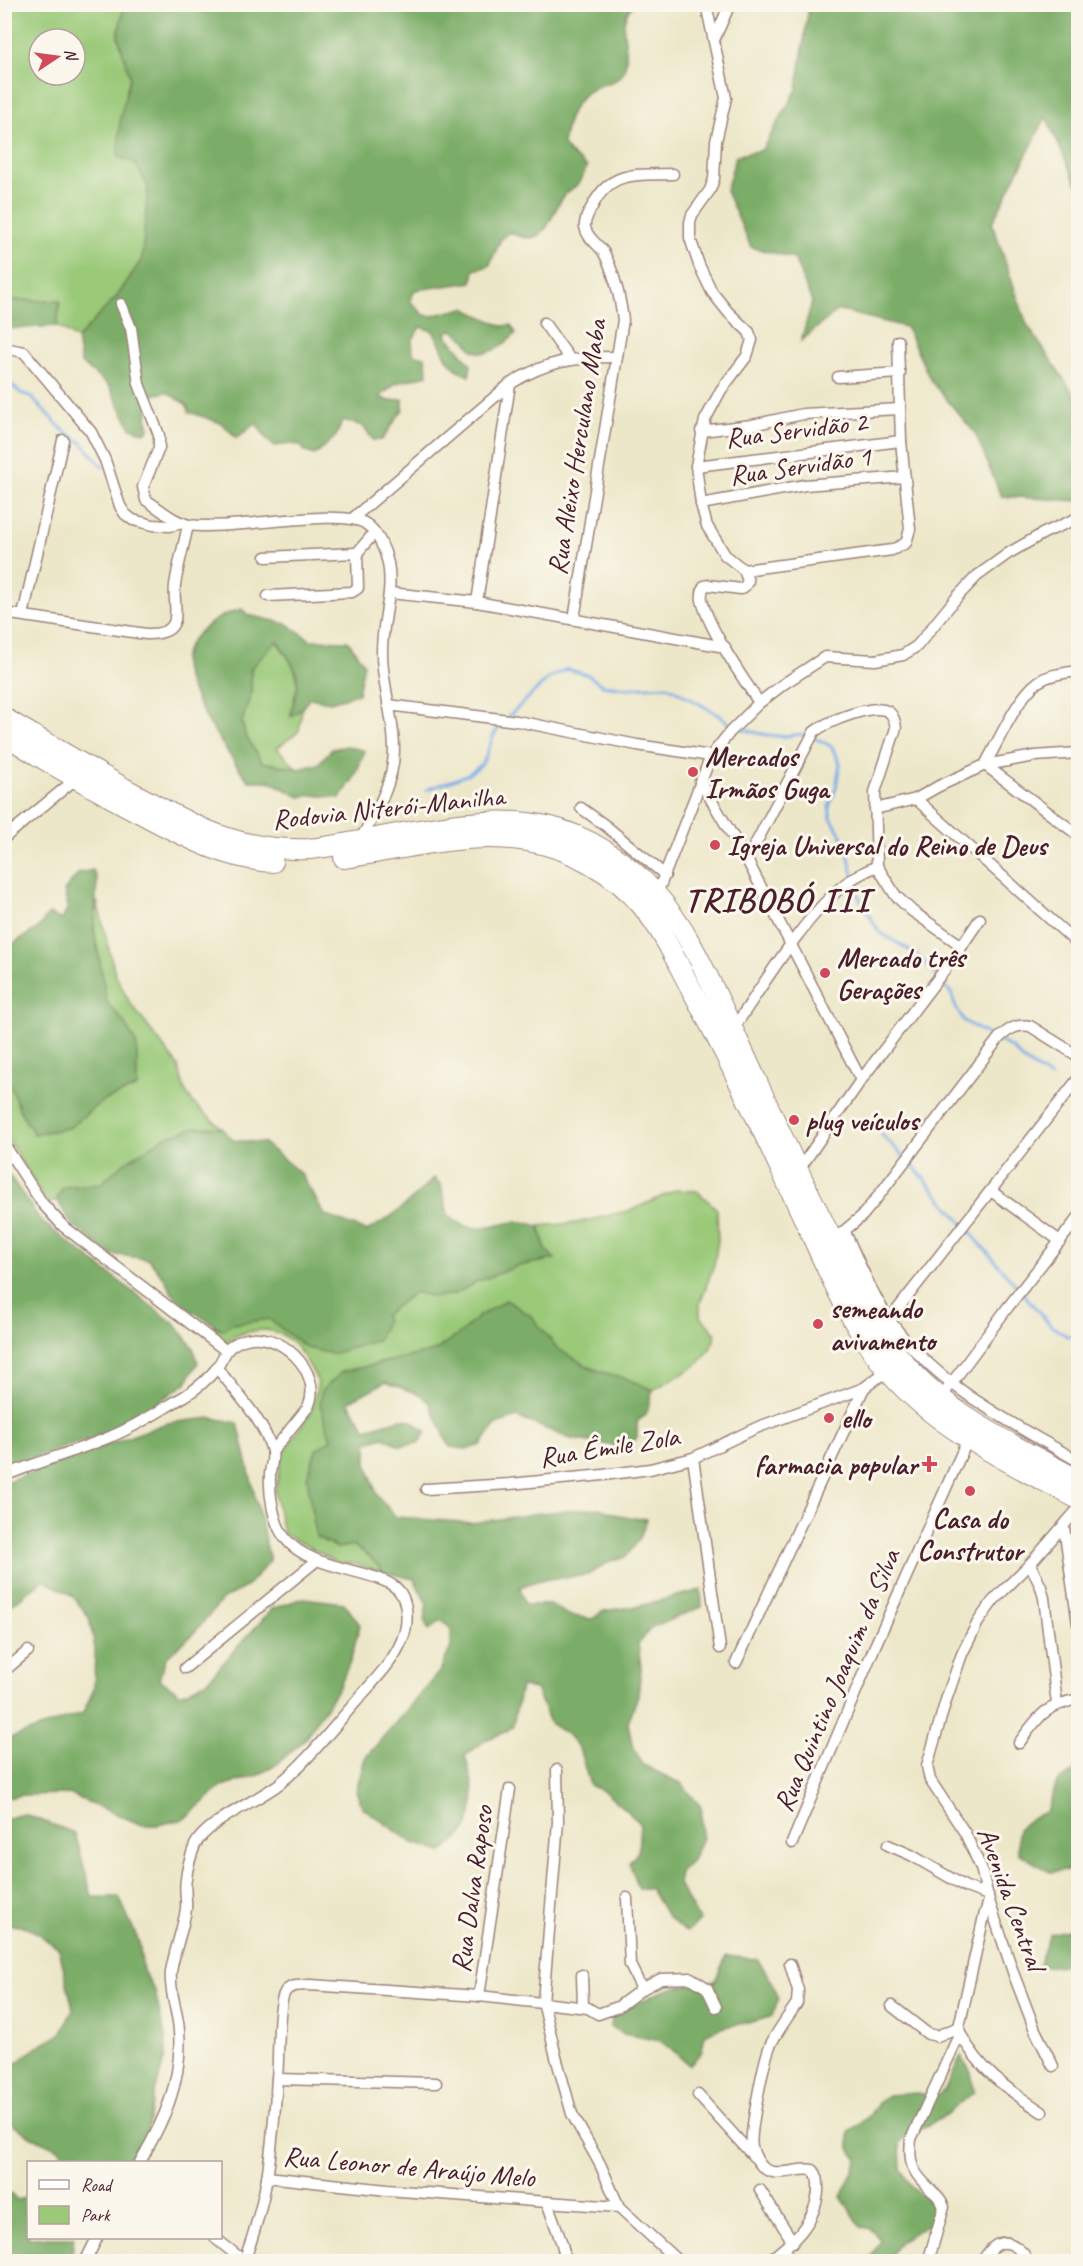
<svg xmlns="http://www.w3.org/2000/svg" width="1083" height="2266" font-family="Caveat,sans-serif">
  <rect width="100%" height="100%" fill="#fbf7ec"/>
  <filter id="ink" filterUnits="userSpaceOnUse"><feTurbulence type="fractalNoise" baseFrequency=".0167" numOctaves="2"/><feDisplacementMap in="SourceGraphic" scale="12" xChannelSelector="R" yChannelSelector="G"/><feConvolveMatrix kernelMatrix="1 2 1 2 8 2 1 2 1" color-interpolation-filters="sRGB"/></filter>
  <filter id="wash" filterUnits="userSpaceOnUse"><feTurbulence type="fractalNoise" baseFrequency=".008" numOctaves="4" result="noise"/><feDisplacementMap in="SourceGraphic" scale="24" xChannelSelector="R" yChannelSelector="G"/><feGaussianBlur stdDeviation="1.35" result="paint"/><feColorMatrix in="noise" values="0 0 0 0 0 0 0 0 0 0 0 0 0 0 0 0 0 1.4 0 .05"/><feComposite in="paint" operator="in"/></filter>
  <g filter="url(#wash)">
    <rect width="100%" height="100%" fill="#ede7c9"/>
    <g fill="#9ac978" stroke="#727452" stroke-width="1.5" fill-rule="evenodd">
      <path d="M5,5H124L118,36L130,77L120,120L135,163L149,187L142,259L118,296L77,339L57,326L60,301L5,300ZM39,39H75V75H39Z"/>
      <path d="M276,641C285,654 301,671 297,688C295,699 291,706 291,716L302,708L299,731L277,748L296,768L262,762L245,735L242,721L251,694V668Z"/>
      <path d="M97,901L115,974L130,1003L178,1066L185,1091L195,1105L222,1128L197,1127L124,1163L100,1184L63,1187L57,1200L47,1204L5,1135V1081L9,1082L20,1111L34,1134L69,1128L101,1102L137,1087L123,1021L107,1003L94,930Z"/>
      <path d="M676,1190L697,1191L717,1209L718,1240L714,1265L700,1303V1316L716,1334C706,1369 681,1373 653,1390C622,1377 584,1370 558,1349C548,1340 539,1326 531,1316H479L461,1333L434,1351L342,1372L320,1405L331,1439L307,1477L316,1536L337,1548L352,1545L369,1556L384,1572L355,1564L338,1563L283,1533L275,1493L282,1455L312,1410L318,1382C305,1356 288,1324 254,1331C241,1333 234,1335 225,1344L212,1331L213,1326L223,1330L232,1324L269,1319L307,1348L354,1347L378,1340L384,1316L414,1292L436,1297L455,1294L476,1282L518,1266L554,1259L546,1250L539,1226L576,1223L632,1210Z"/>
    </g>
    <g fill="#7bad68" stroke="#62664a" stroke-width="1.5">
      <path d="M124,5H633C631,8 627,12 626,16C619,32 632,53 623,72C617,84 606,82 596,87C573,98 566,121 563,145C569,155 578,159 587,167C584,172 582,180 578,184C573,189 567,191 563,197C547,221 546,251 510,232L501,239L489,266L474,270L472,282L415,290L410,301L424,315L431,316L464,308L502,326L511,325L516,333C507,343 488,359 473,350C469,347 467,341 463,338C460,334 455,332 451,330L445,333L471,365L469,376C444,365 446,352 433,331L420,327L412,341L413,354L425,357L428,375L396,383L380,397L389,401L403,399V409L382,440H373L363,426L343,420L336,436L315,455L306,452L300,445L290,444L274,446L268,441L256,423L237,438L221,423L189,412L187,405L167,392L151,395L147,417L149,429L145,433L131,428L109,386L81,363L77,339L118,295L142,259L148,187L135,163L118,157L120,120L130,77L118,36Z"/>
      <path d="M809,5H1078V187L1046,117L992,223L1027,325L1078,400V501L1001,496L975,433L931,381L906,327L838,310L801,341L812,302L794,258L751,247L726,191L736,156L762,150L797,89Z"/>
      <path d="M5,300L60,301L57,326L5,329Z"/>
      <path d="M242,609L248,615L287,624L311,640L348,641L364,664L358,694L330,702L310,698L302,708L291,717C291,706 295,699 297,689C301,672 286,654 277,641L251,668V694L242,721L245,735L262,762L299,769L318,764L332,749L347,746L365,751L354,778L340,798L313,795L300,797L269,781H249C232,761 178,682 184,657C190,633 220,614 242,609Z"/>
      <path d="M93,870L97,880L94,930L107,1003L123,1021L137,1045V1087L101,1102L69,1128L34,1134L20,1111L9,1082L5,1081V957L14,943L37,929L49,914L62,920L68,907L64,891L79,873Z"/>
      <path d="M197,1127L222,1128L233,1140L264,1143L301,1174L325,1215L366,1231C393,1218 413,1199 434,1178L441,1185L448,1216C476,1236 485,1226 515,1222C523,1221 531,1224 539,1226L546,1250L555,1259L518,1266L476,1282L455,1294L436,1297L414,1292L384,1316L386,1321L378,1340L332,1354L307,1348L269,1319L232,1324L223,1330L190,1310L172,1293L164,1278L149,1259L109,1254L70,1222L57,1200L63,1187L100,1184L124,1163L165,1137Z"/>
      <path d="M4,1168L41,1221L176,1325L193,1347L198,1363L185,1384L115,1431L5,1467Z"/>
      <path d="M506,1300L531,1316L558,1349L592,1369L625,1378L653,1390L646,1414L637,1422V1437L628,1448L571,1439L517,1417L496,1424L481,1445L467,1449L450,1447L429,1402L419,1394L385,1382L348,1402L366,1429L400,1419L410,1420L427,1432L418,1443L400,1446L384,1437L367,1442V1464L377,1495L396,1517L472,1523L540,1513L599,1508L624,1517L647,1519L640,1538L626,1557L610,1561L588,1575L539,1580L520,1587L525,1605H551L568,1615L592,1619L604,1611L639,1606L701,1590L702,1607L652,1627L638,1644L641,1668L638,1695L628,1723L632,1744L643,1765L682,1784L701,1807L702,1839L692,1860L680,1872L678,1884L700,1921L686,1932L667,1916L651,1889H639L629,1863L638,1852L640,1823L605,1792L590,1785L579,1748L568,1735L550,1723L536,1689L521,1687L513,1725L507,1731L486,1740L465,1756C473,1781 480,1810 463,1833C457,1840 448,1846 442,1852L413,1843L390,1827L362,1807L356,1791L365,1758L440,1671L451,1647V1629L441,1620L429,1630L424,1620L427,1604L414,1579L384,1572L369,1556L353,1545L337,1548L316,1537L307,1477L316,1450L331,1439L320,1405L322,1390L342,1372L434,1351L461,1333L479,1316Z"/>
      <path d="M212,1418L238,1423L270,1561L246,1587L223,1599L192,1635L166,1658L159,1679L181,1694L207,1681L272,1609L303,1598L344,1603L360,1625L351,1659L340,1685L305,1739L276,1765L256,1776L222,1786L184,1819L158,1825H142L69,1794L23,1795L5,1798V1740L83,1713L94,1689L95,1649L89,1617L72,1595L43,1580L9,1607V1630L5,1639V1484L8,1481L167,1423Z"/>
      <path d="M1078,1761V1877L1076,1872L1065,1870L1050,1872L1018,1853V1829L1033,1817L1047,1812L1057,1782L1075,1771Z"/>
      <path d="M24,1814L75,1833L92,1897H119L139,1942L143,1971L155,1991L165,2037L166,2054L154,2095L144,2147L121,2162H70L59,2149L32,2137L8,2122L5,2108V2080L14,2065L36,2048L61,2034L73,2009L59,1949L28,1927L5,1924L4,1819Z"/>
      <path d="M1078,1928V2003L1073,1979L1065,1965L1038,1967L1050,1934Z"/>
      <path d="M726,1956L757,1959L773,1983L778,2000L772,2016C750,2025 727,2022 705,2035L701,2053L689,2065L661,2041L624,2034L610,2026L614,2015C632,2007 650,1995 669,1989C685,1983 699,1987 715,1981Z"/>
      <path d="M961,2056L971,2072L974,2092L940,2119L911,2133L900,2142L901,2168L912,2188L925,2196L933,2206L930,2225C905,2237 901,2236 888,2261H870L880,2239L870,2229L861,2226L841,2197L858,2160L849,2148V2132L869,2116L878,2103L888,2095L917,2093L936,2097C949,2088 953,2070 961,2056Z"/>
      <path d="M4,2189L18,2200L28,2197V2238H74L71,2261H5Z"/>
    </g>
    <g fill="none" stroke-linecap="round" stroke-linejoin="round">
      <g stroke="#7aabe6" stroke-width="3">
        <path d="M4,381L9,383L21,393L30,396L63,430L81,442L103,467"/>
        <path d="M508,717L549,678L567,669L588,675L602,685L627,688L668,686L719,715L732,726"/>
        <path d="M738,728C751,731 764,736 778,736C789,737 796,733 808,735"/>
        <path d="M814,738L831,746L840,763L836,788L829,807L831,818L845,841L858,895L879,932L916,954L937,976"/>
        <path d="M426,790C442,783 476,776 484,760C493,742 488,739 504,722"/>
        <path d="M941,981L951,993L956,1008L964,1021L1013,1049L1024,1061L1051,1078"/>
        <path d="M881,1134L915,1168L1051,1326L1067,1336L1078,1337"/>
      </g>
    </g>
  </g>
  <g filter="url(#ink)">
    <g fill="none" stroke-linecap="round" stroke-linejoin="round">
      <defs>
        <g id="street">
          <path d="M706,4L726,98L716,141L714,179L710,190L692,215L690,222V238L699,265L712,292L728,312L749,332L752,340L747,356L721,390L705,420L696,466L701,504L707,526L725,555L744,570L748,581L745,586L741,589L708,585L704,586C702,591 701,595 702,600C709,630 742,676 759,703"/>
          <path d="M714,40L730,4"/>
          <path d="M121,304L131,328L139,384L159,435V448L143,487L146,500C159,508 175,523 190,525C228,531 342,507 366,524C378,532 385,550 388,563C394,594 381,623 382,654C382,688 398,730 393,763C389,791 373,817 359,842"/>
          <path d="M544,323L570,359"/>
          <path d="M4,348L24,352L91,432L105,460L120,506L125,514L133,520L153,525L169,526L183,523"/>
          <path d="M838,377L900,373"/>
          <path d="M701,431L752,425L803,414L900,409"/>
          <path d="M696,466L901,441"/>
          <path d="M701,504L805,485L905,477"/>
          <path d="M353,518L510,384C546,361 575,357 617,357"/>
          <path d="M357,553L374,533"/>
          <path d="M266,557L357,553L358,588L352,592L268,596"/>
          <path d="M744,570L892,550L906,543L910,529L901,441L898,341"/>
          <path d="M390,593L477,602L725,647"/>
          <path d="M477,602L510,384"/>
          <path d="M4,613L146,634C188,635 172,608 175,585C178,565 184,545 188,525"/>
          <path d="M23,615L63,440"/>
          <path d="M574,619L623,320C620,297 615,274 604,253C599,244 587,239 585,227C584,220 589,212 593,205C611,170 637,175 673,174"/>
          <path d="M1078,671C1065,673 1050,674 1038,682C1018,696 998,742 985,765L1078,835"/>
          <path d="M388,705L517,721L637,745L711,756"/>
          <path d="M700,781L747,860L861,1080"/>
          <path d="M916,799L1078,944"/>
          <path d="M581,808L606,826L665,875"/>
          <path d="M875,809L916,799L939,786L985,765L1035,756L1078,753"/>
          <path d="M4,838L77,778"/>
          <path d="M747,860L814,732C826,722 874,702 889,712C894,716 895,722 896,728L875,792L877,866L896,896L912,911L962,946"/>
          <path d="M657,894L711,756L730,732L759,703L785,683L825,657L875,660L903,655L917,646L957,597L977,576L1009,553L1044,533L1078,518"/>
          <path d="M733,1029C764,984 803,918 845,884C855,876 866,871 877,866"/>
          <path d="M4,1144L42,1203L63,1226L225,1350"/>
          <path d="M798,1171L861,1080L955,956L980,919"/>
          <path d="M991,1191L1060,1241"/>
          <path d="M845,1232C859,1262 872,1295 891,1322C937,1386 1012,1423 1078,1461"/>
          <path d="M832,1241L862,1216L876,1199L999,1038C1009,1029 1016,1024 1030,1026L1078,1056"/>
          <path d="M886,1324L1078,1079"/>
          <path d="M940,1399L1008,1307L1078,1218"/>
          <path d="M693,1458L720,1648"/>
          <path d="M4,1476C40,1461 77,1451 112,1436C137,1426 162,1409 185,1396C196,1389 208,1379 216,1369C226,1355 224,1347 243,1340C277,1327 325,1372 308,1407L272,1452"/>
          <path d="M426,1489L510,1484L603,1475L650,1469L693,1458L756,1428L864,1388L888,1370"/>
          <path d="M1064,1527L1078,1624"/>
          <path d="M1030,1564L1041,1587L1044,1598L1057,1704"/>
          <path d="M736,1663L864,1388"/>
          <path d="M185,1668L316,1561"/>
          <path d="M4,1671L28,1651"/>
          <path d="M1019,1743C1040,1715 1043,1707 1078,1699"/>
          <path d="M557,1770L558,1822L543,2002L556,2057L572,2114L600,2164L619,2207L679,2262"/>
          <path d="M792,1843L875,1646L968,1439"/>
          <path d="M888,1845L911,1855L966,1887L988,1895"/>
          <path d="M627,1898L630,1965L642,1989"/>
          <path d="M989,1901L984,1916L959,2027L960,2033C980,2071 1007,2089 1042,2112"/>
          <path d="M582,1975L583,2007"/>
          <path d="M479,1996L510,1789"/>
          <path d="M892,2006L928,2034L937,2036L959,2027"/>
          <path d="M1053,2066L1035,2030L1014,1975L989,1901L981,1868L965,1833L930,1780L927,1766L946,1700L962,1654L978,1622L993,1601L1030,1564L1078,1509"/>
          <path d="M277,2079L436,2083"/>
          <path d="M698,2095L754,2157"/>
          <path d="M140,2162C164,2121 183,2080 179,2031C178,2011 169,1993 171,1972C174,1951 183,1930 186,1909C187,1899 184,1889 186,1879C187,1868 191,1855 195,1845C206,1822 257,1801 279,1784C307,1762 330,1731 354,1704C370,1684 392,1665 402,1640C408,1626 409,1606 400,1592C382,1568 312,1573 285,1538C273,1523 269,1494 270,1475C270,1468 274,1458 272,1451C264,1421 236,1392 217,1368"/>
          <path d="M267,2177L387,2190L547,2202L562,2244L566,2262"/>
          <path d="M760,2190L793,2242"/>
          <path d="M547,2202L619,2207"/>
          <path d="M215,2238L244,2261"/>
          <path d="M785,2249L789,2262"/>
          <path d="M85,2262L97,2238"/>
          <path d="M244,2262C254,2234 262,2207 267,2178C272,2146 275,2111 277,2078C279,2061 277,2004 285,1992C290,1984 301,1986 310,1985L479,1996L588,2008L598,2014L618,2007L642,1989L661,1979L691,1978L707,1988L716,2007"/>
          <path d="M767,2262C791,2244 815,2224 818,2192C818,2184 819,2177 813,2170C800,2167 780,2177 767,2170C759,2166 754,2155 752,2147C749,2134 764,2060 770,2046C777,2031 788,2017 797,2003L798,1990L790,1964"/>
          <path d="M928,2262L944,2207C941,2199 938,2196 932,2191C913,2173 908,2165 911,2139L960,2033"/>
          <path d="M982,2262C990,2248 1001,2236 1016,2247C1022,2252 1025,2254 1028,2262"/>
        </g>
        <g id="highway">
          <path d="M4,718C44,742 84,765 124,788C187,822 234,852 309,849C385,841 470,810 547,826C588,835 627,862 655,893C686,927 706,972 725,1013C763,1093 797,1173 838,1251C858,1291 877,1332 907,1366C953,1418 1018,1447 1078,1480"/>
          <path d="M4,734C46,762 91,787 136,811C180,834 223,859 273,862"/>
          <path d="M344,858C404,849 467,831 527,841C570,848 614,872 642,906C664,932 678,965 694,994C734,1069 770,1146 806,1223C828,1270 848,1320 880,1361C930,1427 1008,1461 1078,1499"/>
        </g>
      </defs>
      <use href="#street" stroke="#9c837a" stroke-width="13"/>
      <use href="#highway" stroke="#9c837a" stroke-width="22"/>
      <use href="#street" stroke="#fff" stroke-width="10"/>
      <use href="#highway" stroke="#fff" stroke-width="20"/>
    </g>
  </g>
  <g fill="#d1495b" stroke="#fbf7ec" stroke-width="2">
    <circle cx="693" cy="772" r="6"/>
    <circle cx="715" cy="845" r="6"/>
    <circle cx="825" cy="973" r="6"/>
    <circle cx="794" cy="1120" r="6"/>
    <circle cx="818" cy="1324" r="6"/>
    <circle cx="829" cy="1418" r="6"/>
    <path d="M926 1455h6v6h6v6h-6v6h-6v-6h-6v-6h6z"/>
    <circle cx="970" cy="1491" r="6"/>
  </g>
  <g text-anchor="middle" stroke-width="6" stroke-linejoin="round" paint-order="stroke">
    <g font-size="28" fill="#4a1f2b" stroke="#fbf7ec">
      <text transform="translate(796 429) rotate(-7)" y="10">Rua Servidão 2</text>
      <text transform="translate(576 447) rotate(-81)" y="10">Rua Aleixo Herculano Maba</text>
      <text transform="translate(800 465) rotate(-8)" y="10">Rua Servidão 1</text>
      <text transform="translate(388 807) rotate(-6)" y="10">Rodovia Niterói-Manilha</text>
      <text transform="translate(609 1446) rotate(-9)" y="10">Rua Êmile Zola</text>
      <text transform="translate(836 1680) rotate(-67)" y="10">Rua Quintino Joaquim da Silva</text>
      <text transform="translate(471 1889) rotate(-82)" y="10">Rua Dalva Raposo</text>
      <text transform="translate(1012 1898) rotate(70)" y="10">Avenida Central</text>
      <text transform="translate(409 2166) rotate(5)" y="10">Rua Leonor de Araújo Melo</text>
    </g>
    <g font-size="28" font-weight="bold" fill="#4a1f2b" stroke="#fbf7ec" text-anchor="start">
      <text x="705" y="766">Mercados<tspan x="705" dy="32">Irmãos Guga</tspan></text>
      <text x="727" y="855">Igreja Universal do Reino de Deus</text>
      <text x="837" y="967">Mercado três<tspan x="837" dy="32">Gerações</tspan></text>
      <text x="806" y="1130">plug veículos</text>
      <text x="830" y="1318">semeando<tspan x="830" dy="32">avivamento</tspan></text>
      <text x="841" y="1428">ello</text>
      <text x="917" y="1474" text-anchor="end">farmacia popular</text>
      <text x="970" y="1528" text-anchor="middle">Casa do<tspan x="970" dy="32">Construtor</tspan></text>
    </g>
    <g font-size="34" font-weight="bold" letter-spacing="1.5" fill="#4a1f2b" stroke="#fbf7ec">
      <text x="777" y="911">TRIBOBÓ III</text>
    </g>
  </g>
  <rect width="1083" height="2266" fill="none" stroke="#fbf7ec" stroke-width="24"/>
  <rect x="27" y="2161" width="195" height="78" fill="#fbf7ec" stroke="#b4a19f" stroke-width="1.5"/>
  <rect x="39" y="2180" width="30" height="9" fill="#ffffff" stroke="#b4a19f" stroke-width="1.5"/>
  <text x="81" y="2191" font-size="18" fill="#4a1f2b">Road</text>
  <rect x="39" y="2206" width="30" height="18" fill="#9ac978" stroke="#b4a19f" stroke-width="1.5"/>
  <text x="81" y="2221" font-size="18" fill="#4a1f2b">Park</text>
  <g transform="translate(57 57) rotate(77)"><circle r="28" fill="#fbf7ec" stroke="#b4a19f" stroke-width="1.5"/>
  <path d="M0-4.5L10 22L0 15L-10 22Z" fill="#d1495b"/>
  <text y="-9" font-size="16" font-weight="bold" text-anchor="middle" fill="#4a1f2b">N</text>
  </g>
</svg>
